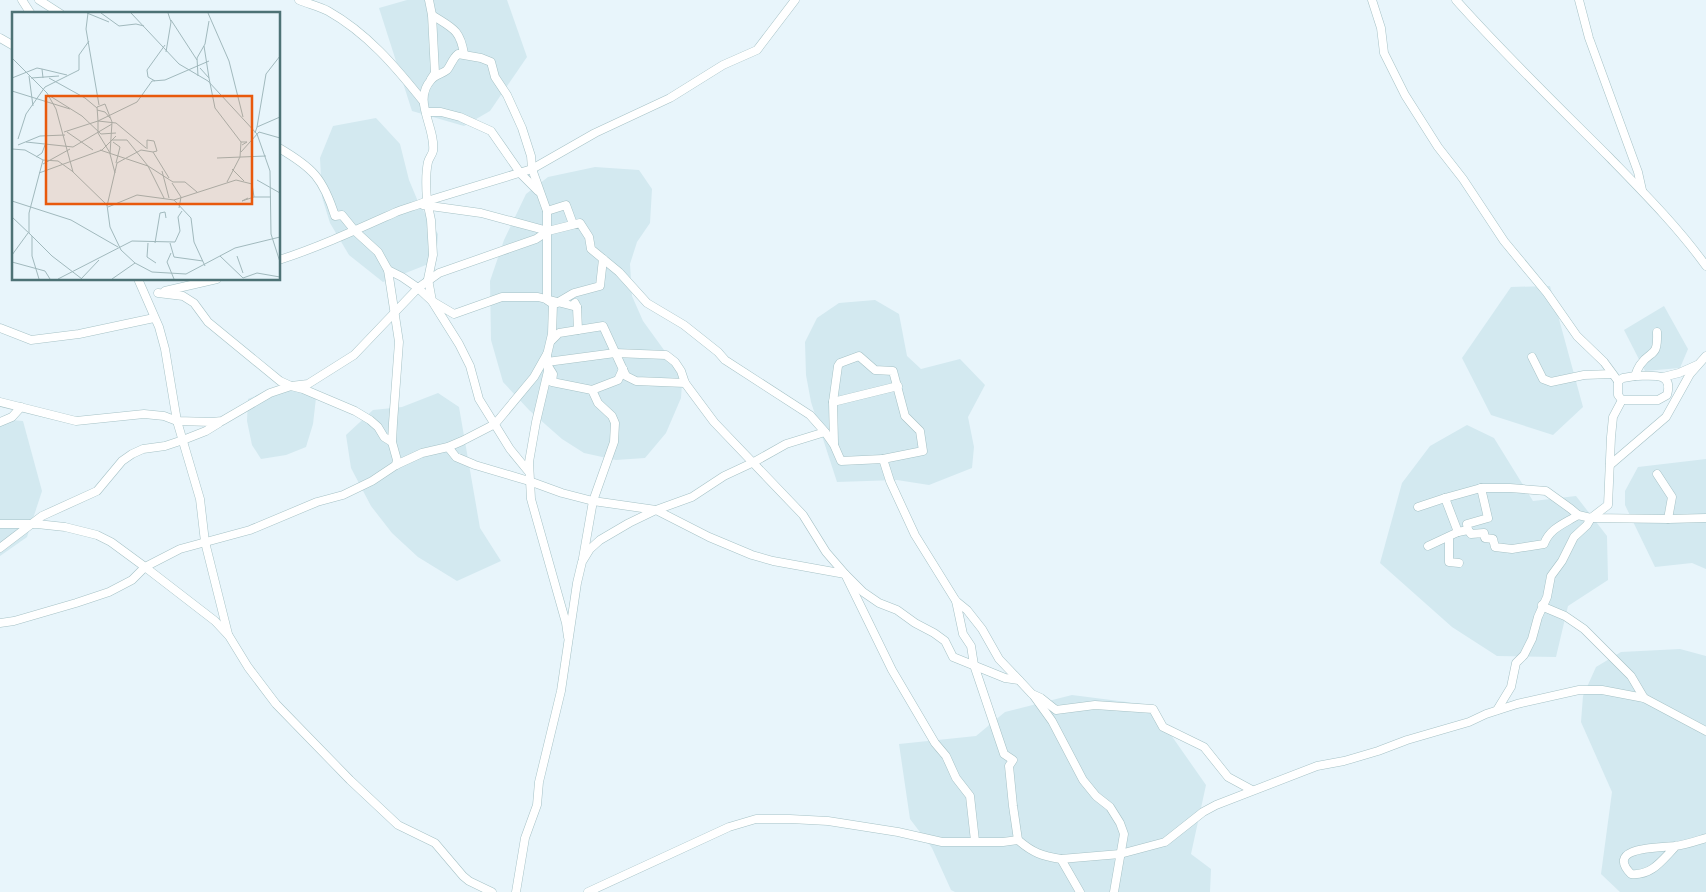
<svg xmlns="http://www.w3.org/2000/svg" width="1706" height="892" font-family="'Work Sans',sans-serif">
  <rect width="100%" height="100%" fill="#e8f5fb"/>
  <g fill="#d3e9f0">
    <path d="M407,0H507L527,57L490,111L464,126L412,111L379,8Z"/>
    <path d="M376,118L400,144L409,180L419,204L438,234L436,261L383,282L349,255L330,223L322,197L320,158L333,126Z"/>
    <path d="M595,167L639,170L652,189L650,223L637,242L630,264L632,296L643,321L664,350L683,369L681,398L666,433L645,458L616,460L584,453L562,439L529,410L503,382L491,340L490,281L504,240L526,194L548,177Z"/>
    <path d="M1550,286L1583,407L1553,435L1491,415L1462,358L1511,287Z"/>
    <path d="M875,300L899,314L907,356L921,369L960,359L985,385L968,417L974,447L972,468L929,485L897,480L837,482L811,402L806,375L805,342L817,318L839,303Z"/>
    <path d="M1664,306L1688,349L1680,368L1645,371L1624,330Z"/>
    <path d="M308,380L316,398L313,424L306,447L286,455L261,459L252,445L247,421L248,399L287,383Z"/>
    <path d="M438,393L459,407L480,528L501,561L457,581L418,557L392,533L371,506L351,468L346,435L373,410L402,407Z"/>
    <path d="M0,419L23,421L42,491L27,537L0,556Z"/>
    <path d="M1467,425L1494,438L1533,501L1576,496L1607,536L1608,580L1568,606L1556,657L1497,656L1452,627L1380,563L1402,483L1430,446Z"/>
    <path d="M1706,459V569L1692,563L1655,567L1625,505V491L1638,467Z"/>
    <path d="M1680,649L1706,656V892H1620L1601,874L1612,792L1581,722L1583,696L1596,667L1621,652Z"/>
    <path d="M1072,695L1150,705L1206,785L1191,854L1211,869L1210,892H955L951,890L932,848L910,819L899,744L976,736L1005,712Z"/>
  </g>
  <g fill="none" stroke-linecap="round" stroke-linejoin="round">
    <defs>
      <g id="minor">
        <path d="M22,0L31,14"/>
        <path d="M39,0L61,14"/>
        <path d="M299,0C308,4 319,6 328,11C367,33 395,66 423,101"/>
        <path d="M429,0L432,15L435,73L431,79"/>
        <path d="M1372,0L1381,28L1384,53L1405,95L1438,147L1463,179L1504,241L1547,293L1577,336L1604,362L1618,381"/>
        <path d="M1456,0C1505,55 1558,106 1610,158C1643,192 1678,227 1706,266"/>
        <path d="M1579,0L1589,38L1638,172L1642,190"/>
        <path d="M432,15C452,28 460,29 464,54"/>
        <path d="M0,38L14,46"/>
        <path d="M426,112H441L460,117L491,131L521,174L538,191"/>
        <path d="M279,148C313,168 323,178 335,216L342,215L355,231L378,252L388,270L402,277L418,288L432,301L454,314L502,297H538L577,307"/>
        <path d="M423,205L481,213L548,231"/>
        <path d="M547,211L566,205L573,224"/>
        <path d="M279,260C319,247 356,230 394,213C405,208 416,206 427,201C426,188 425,175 428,162C429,158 432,155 433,151C436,127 412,101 431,80C435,75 442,74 447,70C451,65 452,59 458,54L481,58L491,62L495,77L507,95L522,128L531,156L532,169L547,211V300L553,304L552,334L547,355L548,371L536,422L529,462L531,499L566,623L568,637"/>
        <path d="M388,270L399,342L393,423L392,442L397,460L396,465"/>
        <path d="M138,279L159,327L165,349L177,421L200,499L205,542L228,634"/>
        <path d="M165,291L217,279"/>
        <path d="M158,293L183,296L194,303L208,322L280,381L291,386L303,389L355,411L370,420L378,427L384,437L392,442"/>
        <path d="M557,303L574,293L600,286L603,259"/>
        <path d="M575,303L577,307L578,330"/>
        <path d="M0,328L31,340L79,334L154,318"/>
        <path d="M551,341L559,333L603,326L626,376L636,381L685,383"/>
        <path d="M1532,357L1543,379L1551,382L1584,375L1612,374"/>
        <path d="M547,362L615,353L666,355L675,362L681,371L685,383L714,422L803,515L826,552L845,574L892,670L935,743L946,756L956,778L970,796L975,841"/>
        <path d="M548,366L553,374L552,382L592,390L598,403L612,416L615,423L614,442L593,501L583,558"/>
        <path d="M1635,376C1651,376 1674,371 1667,395L1658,400H1622L1618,395V381L1623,378Z"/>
        <path d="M1635,376C1636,373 1638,368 1640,365C1651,349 1658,359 1657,332"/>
        <path d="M1663,377L1679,373L1697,365"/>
        <path d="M592,390L618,380L623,369"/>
        <path d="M0,402L76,421L144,414L164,416L177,421L212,422L222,421L270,393L291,386L308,384L354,355L418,288L439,273L536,239L548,231L580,223L589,237L591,249L619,272L647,303L684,325L718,352L725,360L810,415L825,432"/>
        <path d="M833,402L898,386"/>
        <path d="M0,422L12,417L21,407"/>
        <path d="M834,443L833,402L838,366L840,363L859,356L875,370L893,371L905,416L920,431L923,451L883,459"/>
        <path d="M448,447L456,457L475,465L529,481L562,493L593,501L656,510L709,537L752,555L773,561L845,574L863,592L879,603L897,610L915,623L934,633L945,641L953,657L1005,678L1019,680L1032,694L1041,698L1056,710L1095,705L1153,709L1163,727L1204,747L1228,777L1252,790"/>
        <path d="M1610,465L1666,417L1690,374L1706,356"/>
        <path d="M528,471L510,449L479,399L470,366L459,344L432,301L428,279L433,255L431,220L427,201L532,169L595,133L670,98L723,65L757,50L795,0"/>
        <path d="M1657,474L1672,497L1668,519"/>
        <path d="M1445,498L1458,532"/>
        <path d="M1418,507L1445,498L1481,488H1510L1546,491L1571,509L1578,515L1591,518L1668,519L1706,518"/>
        <path d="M0,524H37L65,527L97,535L111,542L145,567L215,621L229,636L248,667L276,704L350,780L398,825L435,843L463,876L469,881L492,892"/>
        <path d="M1468,530L1467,524L1488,518L1481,488"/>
        <path d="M1449,537V562L1459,563"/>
        <path d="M1428,546L1458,532L1468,530L1471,534L1484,533L1485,538L1493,539L1495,547L1512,549L1544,544C1550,528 1564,524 1578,515"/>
        <path d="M0,548L42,516L97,491L122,461L132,454L143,449L165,446L183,440L206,431L219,423"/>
        <path d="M956,601L963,634L971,646L974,665L1004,754L1013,760L1009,766L1013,806L1018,840"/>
        <path d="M1542,605L1546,608L1565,616L1584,629L1631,676L1644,698"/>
        <path d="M0,623L14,621L76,603L109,592L132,580L145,567L180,549L250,530L317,502L343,495L372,481L396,465L422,453L448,447L462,441L495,424L534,377L547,354"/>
        <path d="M1034,696L1052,721L1083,780L1096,796L1110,807L1120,823L1124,834L1114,892"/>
        <path d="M1497,710L1511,687L1516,663L1524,655L1532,639L1538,617L1547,597L1551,576L1562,561L1574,537L1587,525L1591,518L1608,505L1611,437L1613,417L1622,400"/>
        <path d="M1676,846C1662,860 1652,876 1631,874C1604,846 1661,848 1675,846C1685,845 1696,841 1706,838"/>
        <path d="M1061,859L1120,854L1165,842L1203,812L1216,805L1317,766L1344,761L1378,751L1407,740L1469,722L1486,714L1517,704L1579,690H1602L1644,698L1706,731"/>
        <path d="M516,892L525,838L537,805L539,782L561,691L577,583L582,562L590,549L600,540L629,523L656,510L692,497L724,476L754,462L786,444L825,432L834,445L841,461L883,459L890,481L915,535L956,601L967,610L982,629L999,659L1019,680"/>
        <path d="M588,892L729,827L756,819H790L828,821L898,832L942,842H1003L1018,840C1033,853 1042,856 1061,859L1080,892"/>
      </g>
    </defs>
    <use href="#minor" stroke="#a6c2c6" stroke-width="9"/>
    <use href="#minor" stroke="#fff" stroke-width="8"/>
  </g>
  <g transform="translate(12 12)">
    <rect width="268" height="268" fill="#e8f5fb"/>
    <path fill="none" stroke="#a1b9bd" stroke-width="1" d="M75,1L97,10M76,1L74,17L87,93M89,1L107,14L124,12L132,14M119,1L167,52L196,69L245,122L258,159L259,222L268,250M196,1L217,49L231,105M159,8L185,48M192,34L197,66M154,40L159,10L156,1M0,46L35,81L44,97L61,160M188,56L197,66L203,96L229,130M30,57L55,63M17,64L21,94M186,64L185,46L193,32L197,9M0,66L25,56L30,57L31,66M19,66L47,64M37,66L73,86L85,96M143,69L136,65L135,58L153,33M0,79L58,97M38,84L70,104L89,122L104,121M85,98L93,100L98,106M86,109L104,111L134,136M245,115L254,62L268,44M52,120L86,109L85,95L93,92L100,110L98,142L103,161M55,120L81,138M243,121L245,115L268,105M6,127L14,102L33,75L67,58V43L77,29M100,128H115L136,154L152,186M14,130L61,135L100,112M101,130L108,135L104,151M6,133L28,124L53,123M0,137L13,138L31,148L46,149L60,159L95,193L98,215L109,238L123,251L140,260L174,262L223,236L268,225M135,137V128L142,129L145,139L141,140M88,138L136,154L161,170H173L185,180M229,140L247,120L268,126M98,141L86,121V109L125,90L140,69L153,68L197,49M24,145L30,141L33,133M205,146L254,144M31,148L17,201V221L40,244L70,267M31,152L58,137M220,157L232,169M150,159L157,186M27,161L90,138L104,124M245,168L268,181M215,170L228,145L229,130H235L230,133M160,171L169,185L167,196M236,186L230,189L242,185H259M162,188L224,168L240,172L242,185M0,189L59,208L106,235M95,194L105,151L129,138L141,140L157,166M96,195L125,183L162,188L179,206L182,230L193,254M0,205L20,224V244L27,267M136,231L135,245L144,251M143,231L148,201L153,200L154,206M158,231L162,245L191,249M159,241L155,250L162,267M0,243L16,221M208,244L231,266L245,261L268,265M225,244L231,261M0,250L33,259L38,267M46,267L120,229L163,230L168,219L166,205L170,199M69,267L87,248M100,267L123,251"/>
    <path fill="#e8590c" fill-opacity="0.15" stroke="#e8590c" stroke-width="2.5" d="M34,84H240V192H34Z"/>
    <rect width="268" height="268" fill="none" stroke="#4d7275" stroke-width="2.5"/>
  </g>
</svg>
